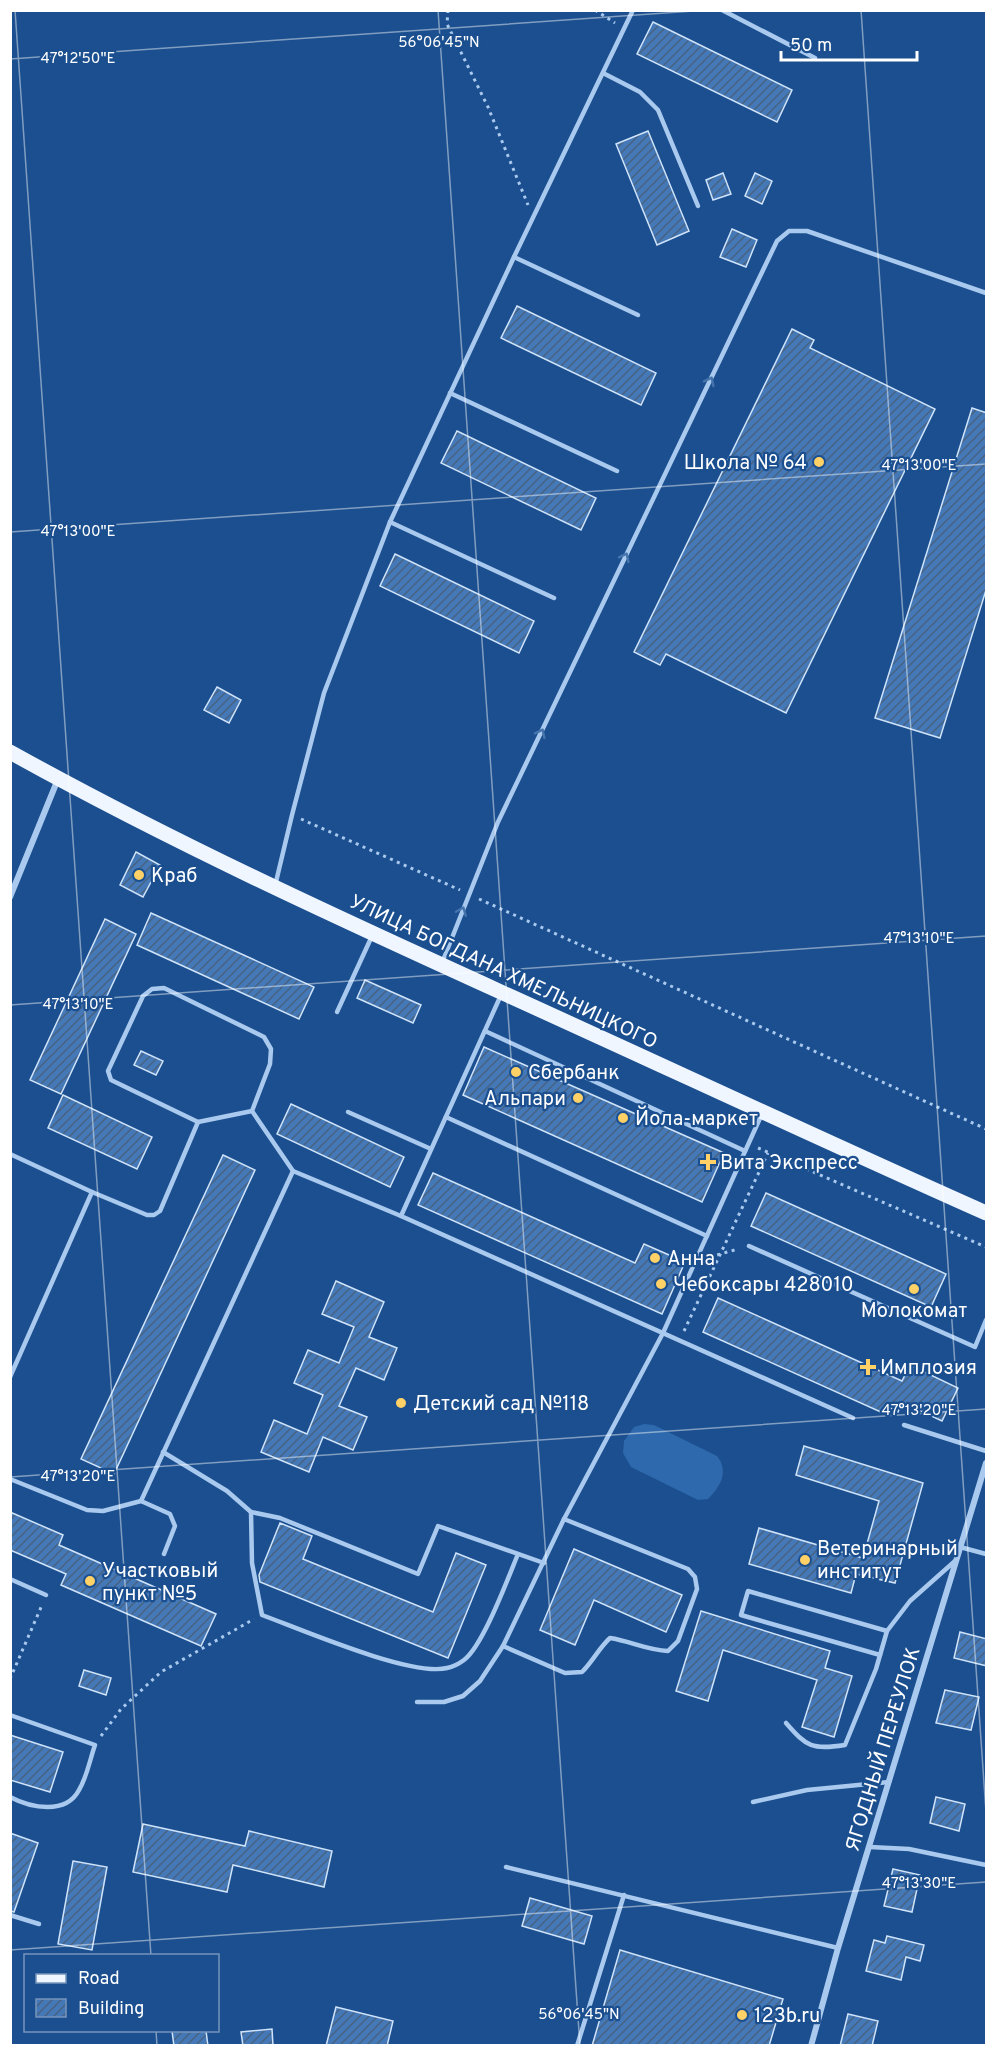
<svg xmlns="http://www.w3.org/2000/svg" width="997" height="2056" font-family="Overpass,sans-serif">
  <defs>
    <pattern id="building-hatch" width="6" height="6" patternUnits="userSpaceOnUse" patternTransform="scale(1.5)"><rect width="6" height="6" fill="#4478b7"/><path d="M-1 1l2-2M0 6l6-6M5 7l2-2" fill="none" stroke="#486282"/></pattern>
  </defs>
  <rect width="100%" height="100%" fill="#1b4f8f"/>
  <path fill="#2e69ad" d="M644,1424L654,1425L717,1456C729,1471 721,1486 708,1499L698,1500L631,1467L623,1453L624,1441L634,1427Z"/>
  <g fill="url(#building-hatch)" stroke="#cfe3fa" stroke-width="1.5">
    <path d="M653,22L792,90L777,122L637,54Z"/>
    <path d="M648,131L689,231L657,245L616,144Z"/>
    <path d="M723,173L731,194L713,200L706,180Z"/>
    <path d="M755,173L772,181L762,204L745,196Z"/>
    <path d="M732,229L757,240L746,267L720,257Z"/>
    <path d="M517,306L656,373L641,405L501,338Z"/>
    <path d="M792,329L814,340L810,348L935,409L786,713L666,654L660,665L634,652Z"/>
    <path d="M972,408L987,413V587L940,738L875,718Z"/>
    <path d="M457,431L596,498L581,530L441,463Z"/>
    <path d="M395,554L534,621L519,653L380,586Z"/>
    <path d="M217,687L241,700L229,723L204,710Z"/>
    <path d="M136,852L160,865L143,897L120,885Z"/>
    <path d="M151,913L314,987L299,1019L137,945Z"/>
    <path d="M105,919L136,934L61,1094L30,1080Z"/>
    <path d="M365,980L421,1005L413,1023L357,998Z"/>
    <path d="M484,1047L724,1153L702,1202L463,1095Z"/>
    <path d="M141,1051L163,1061L156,1075L134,1065Z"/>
    <path d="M63,1095L152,1137L137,1169L48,1128Z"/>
    <path d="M291,1104L404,1157L390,1187L277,1134Z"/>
    <path d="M223,1155L255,1170L114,1474L81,1459Z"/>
    <path d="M433,1173L635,1263L644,1244L685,1262L662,1314L418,1205Z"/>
    <path d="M766,1193L946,1274L931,1307L751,1226Z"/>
    <path d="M336,1281L384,1302L369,1337L397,1348L384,1380L356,1368L339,1406L367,1417L353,1450L323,1437L309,1472L261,1452L274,1420L307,1434L323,1395L294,1383L308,1350L339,1363L354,1327L322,1314Z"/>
    <path d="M718,1298L902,1381L910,1365L958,1388L942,1421L902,1402L898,1412L886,1406L883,1413L703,1332Z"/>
    <path d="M804,1446L923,1483L895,1583L856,1574L851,1593L749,1564L759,1528L863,1558L879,1501L796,1475Z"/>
    <path d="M10,1512L63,1535L59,1545L216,1614L201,1646L61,1585L66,1574L10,1550Z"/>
    <path d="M280,1523L312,1536L303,1559L433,1612L456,1553L486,1565L448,1658L260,1582L259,1575Z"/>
    <path d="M574,1549L682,1595L666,1632L594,1600L575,1645L540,1630Z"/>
    <path d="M701,1611L830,1651L825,1668L852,1676L834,1737L802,1727L817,1680L723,1650L708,1701L676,1691Z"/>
    <path d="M960,1632L987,1639V1666L954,1658Z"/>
    <path d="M84,1670L111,1678L106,1695L79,1686Z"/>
    <path d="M945,1690L979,1697L971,1730L936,1723Z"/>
    <path d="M10,1735L63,1752L50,1792L10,1780Z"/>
    <path d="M936,1797L965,1804L959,1831L930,1823Z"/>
    <path d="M143,1824L245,1846L249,1831L332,1851L324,1887L233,1865L227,1892L133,1872Z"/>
    <path d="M10,1833L38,1843L14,1912L10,1911Z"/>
    <path d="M73,1861L107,1867L92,1950L58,1944Z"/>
    <path d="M893,1869L920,1875L912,1912L884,1906Z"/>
    <path d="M530,1898L592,1916L584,1944L522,1926Z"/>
    <path d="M887,1936L924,1945L920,1961L906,1957L901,1980L866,1971L874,1940L885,1943Z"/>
    <path d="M620,1950L783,1999L769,2046H592Z"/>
    <path d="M336,2007L393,2021L387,2046H326Z"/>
    <path d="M848,2014L878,2021L872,2046H840Z"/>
    <path d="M272,2029L273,2046H243L241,2032Z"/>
    <path d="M172,2031H206L208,2046H174Z"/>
  </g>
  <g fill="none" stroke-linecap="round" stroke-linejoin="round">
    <g stroke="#a9c9ee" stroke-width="3" stroke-dasharray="3 4.5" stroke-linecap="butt">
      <path d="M448,10L447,24L488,107L528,205"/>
      <path d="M595,10L615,23"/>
      <path d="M301,819L460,890"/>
      <path d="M479,899L986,1129"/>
      <path d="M758,1148L986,1247"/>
      <path d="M710,1257L738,1249"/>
      <path d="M684,1331L768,1153"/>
      <path d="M10,1679L42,1605"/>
      <path d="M101,1736L121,1709L161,1672L254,1619"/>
    </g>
    <g stroke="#a9c9ee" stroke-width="4.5">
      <path d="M722,10L815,58"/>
      <path d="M603,73L640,92L658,110L698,206"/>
      <path d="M514,257L638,315"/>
      <path d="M450,393L617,471"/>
      <path d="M390,522L554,598"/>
      <path d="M275,886L292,815L324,693L390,522L514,257L633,10"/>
      <path d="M442,963L498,822L777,241L789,231H807L986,293"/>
      <path d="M337,1012L372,936"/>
      <path d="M485,1031L745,1151"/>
      <path d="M252,1111L198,1122L111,1080L108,1071L143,996L152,989L164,988L264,1037L271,1049L270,1064L252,1111L293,1171L401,1216L853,1418"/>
      <path d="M348,1112L431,1149"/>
      <path d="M446,1117L707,1236"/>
      <path d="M10,1154L92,1192L147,1215H154L160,1211L198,1122"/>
      <path d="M401,1216L501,995"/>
      <path d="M749,1246L975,1347L986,1320"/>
      <path d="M10,1377L92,1192"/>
      <path d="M904,1425L986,1451"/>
      <path d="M163,1452L227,1491L251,1512L280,1518L418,1574L438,1526L544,1563"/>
      <path d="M10,1479L87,1510L103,1511L141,1501L170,1514L175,1526L164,1554"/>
      <path d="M141,1501L293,1171"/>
      <path d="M251,1512L252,1563L262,1615C300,1629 411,1677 447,1668C452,1667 460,1663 464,1660C483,1646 508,1578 518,1554"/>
      <path d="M960,1547L986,1554"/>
      <path d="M10,1579L46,1595"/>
      <path d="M503,1646L565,1673L582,1672C593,1661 599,1648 610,1638C630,1641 647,1650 668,1651L678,1641L697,1589L695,1577L688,1569L564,1519"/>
      <path d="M880,1655L741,1615L748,1591L887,1631"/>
      <path d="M417,1702H444L463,1696L480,1681L503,1646L564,1519L663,1333L761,1116"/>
      <path d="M10,1715L95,1745C90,1759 87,1777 79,1790C66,1815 31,1808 10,1797"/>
      <path d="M786,1723C807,1747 812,1750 845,1745L876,1669L887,1631L910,1601L955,1561"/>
      <path d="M753,1802L807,1790L889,1782"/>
      <path d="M870,1847L909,1849L986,1865"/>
      <path d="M506,1867L838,1948"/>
      <path d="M10,1915L39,1924"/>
      <path d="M577,2046L624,1895"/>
    </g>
    <g stroke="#a9c9ee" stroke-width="6">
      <path d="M10,897L58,779"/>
      <path d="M811,2046L838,1948L986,1463"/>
    </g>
    <path stroke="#f0f6ff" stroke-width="15" d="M10,752C170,841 336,917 503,993C664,1066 824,1141 986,1213"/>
  </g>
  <defs><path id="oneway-chevron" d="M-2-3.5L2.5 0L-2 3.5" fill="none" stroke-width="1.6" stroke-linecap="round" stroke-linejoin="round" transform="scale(1.5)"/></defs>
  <g stroke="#4674ac">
    <use href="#oneway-chevron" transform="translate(710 381) rotate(-64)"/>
    <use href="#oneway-chevron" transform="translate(625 557) rotate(-64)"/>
    <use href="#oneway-chevron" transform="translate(541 733) rotate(-64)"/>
    <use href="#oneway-chevron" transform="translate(462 911) rotate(-68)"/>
  </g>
  <path fill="none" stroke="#fff" stroke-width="1.5" stroke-opacity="0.45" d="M15,10L151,1956M438,10L580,2046M861,10L986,1812M10,59L708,10M10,532L986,464M10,1005L986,936M10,1477L986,1409M10,1950L986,1882M156,2030L157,2046"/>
  <g fill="#ffd166" stroke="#1b4f8f" stroke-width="2">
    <circle cx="819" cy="462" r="6"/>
    <circle cx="139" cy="875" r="6"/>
    <circle cx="516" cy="1072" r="6"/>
    <circle cx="578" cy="1098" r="6"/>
    <circle cx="623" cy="1118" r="6"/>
    <path d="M705 1153h6v6h6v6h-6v6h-6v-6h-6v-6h6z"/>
    <circle cx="655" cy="1258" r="6"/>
    <circle cx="661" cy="1284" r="6"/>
    <circle cx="914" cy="1289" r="6"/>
    <path d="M865 1358h6v6h6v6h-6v6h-6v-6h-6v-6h6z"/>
    <circle cx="401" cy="1403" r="6"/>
    <circle cx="805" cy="1560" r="6"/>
    <circle cx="90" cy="1581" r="6"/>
    <circle cx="742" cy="2015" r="6"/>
  </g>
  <g text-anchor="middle" stroke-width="4.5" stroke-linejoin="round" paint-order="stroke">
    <g font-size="20" fill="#fff" stroke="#1b4f8f" text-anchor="start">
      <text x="807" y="469" text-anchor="end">Школа № 64</text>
      <text x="151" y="882">Краб</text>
      <text x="528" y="1079">Сбербанк</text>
      <text x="566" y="1105" text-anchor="end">Альпари</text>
      <text x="635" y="1125">Йола-маркет</text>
      <text x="720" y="1169">Вита Экспресс</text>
      <text x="667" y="1265">Анна</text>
      <text x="673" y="1291">Чебоксары 428010</text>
      <text x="914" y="1317" text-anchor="middle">Молокомат</text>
      <text x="880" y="1374">Имплозия</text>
      <text x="413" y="1410">Детский сад №118</text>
      <text x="817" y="1555">Ветеринарный<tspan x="817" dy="23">институт</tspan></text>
      <text x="102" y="1577">Участковый<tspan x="102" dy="23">пункт №5</tspan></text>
      <text x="754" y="2022">123b.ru</text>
    </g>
    <g font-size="20" fill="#fff" stroke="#1b4f8f">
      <text transform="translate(504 971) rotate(25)" y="7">УЛИЦА БОГДАНА ХМЕЛЬНИЦКОГО</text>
      <text transform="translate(882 1749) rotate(-73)" y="7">ЯГОДНЫЙ ПЕРЕУЛОК</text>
    </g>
  </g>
  <g font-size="15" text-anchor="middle" fill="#fff" stroke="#1b4f8f" stroke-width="4.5" stroke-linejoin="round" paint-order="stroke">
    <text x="439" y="47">56°06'45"N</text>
    <text x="78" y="63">47°12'50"E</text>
    <text x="919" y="470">47°13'00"E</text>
    <text x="78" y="536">47°13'00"E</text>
    <text x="919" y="943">47°13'10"E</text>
    <text x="78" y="1009">47°13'10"E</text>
    <text x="919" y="1415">47°13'20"E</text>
    <text x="78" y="1481">47°13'20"E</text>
    <text x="919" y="1888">47°13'30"E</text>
    <text x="579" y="2019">56°06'45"N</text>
  </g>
  <rect width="997" height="2056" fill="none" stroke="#ffffff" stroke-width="24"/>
  <rect x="24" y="1954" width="195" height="78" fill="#1b4f8f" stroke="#7695bc" stroke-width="1.5"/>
  <rect x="36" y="1974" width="30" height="9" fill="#f0f6ff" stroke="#7695bc" stroke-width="1.5"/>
  <text x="78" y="1984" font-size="18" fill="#ffffff">Road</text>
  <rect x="36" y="1999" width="30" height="18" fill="url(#building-hatch)" stroke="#7695bc" stroke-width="1.5"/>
  <text x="78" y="2014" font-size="18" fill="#ffffff">Building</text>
  <path d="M781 51v9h136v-9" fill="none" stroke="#ffffff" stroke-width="3"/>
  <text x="790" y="51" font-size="18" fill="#ffffff" stroke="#1b4f8f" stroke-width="4.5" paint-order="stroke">50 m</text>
</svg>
